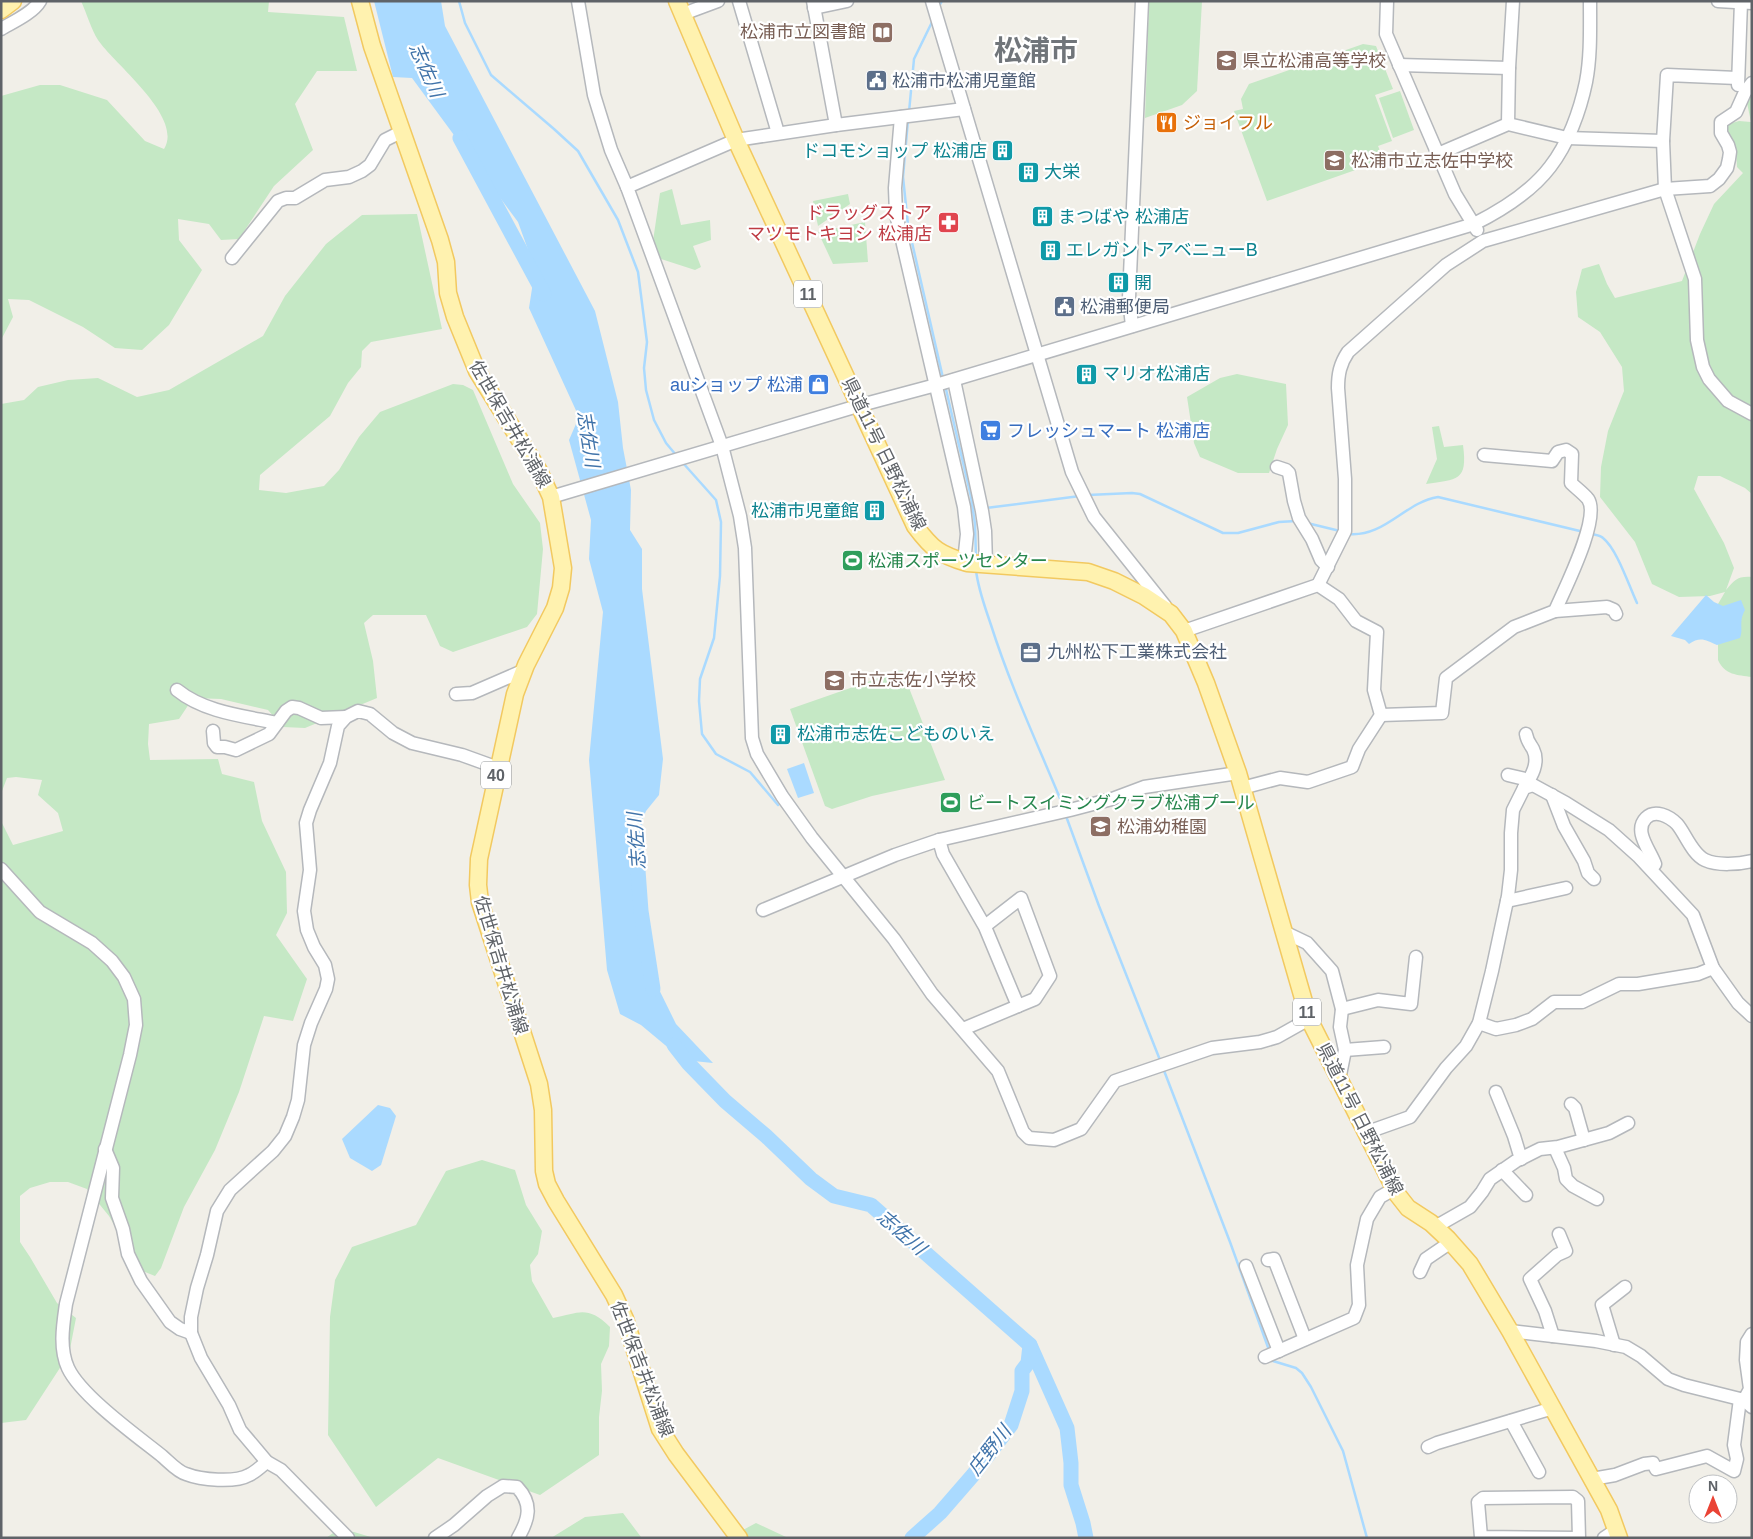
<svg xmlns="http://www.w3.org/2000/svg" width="1753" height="1539" font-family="Arial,'Noto Sans JP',sans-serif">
  <rect width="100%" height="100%" fill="#f1efe8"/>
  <g fill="#c5e8c5">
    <path d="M81,1H269L268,12L344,17L357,71H317L295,104L313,150L274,186L239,239L221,240L209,224L178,219L179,240L202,270L169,325L142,350L115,348L83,327L29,300L8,299L13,317L1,340V96L40,85H60L107,100L145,141L164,149C184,117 115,65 98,40C91,29 87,14 81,1Z"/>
    <path d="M1149,1H1202L1197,91L1182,105L1145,118Z"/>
    <path d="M1363,44L1376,46L1393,89L1375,95L1392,141L1378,146L1384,160L1267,201L1234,111L1243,109L1241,99L1249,84Z"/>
    <path d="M1752,89V494L1745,488L1720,476H1698L1694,489L1724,543L1734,568L1726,590C1735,580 1737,576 1752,577V677C1737,675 1725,675 1718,660V604L1725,592L1710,596L1679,597L1652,584L1635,542L1600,497L1601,467L1608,431L1624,391L1622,367L1600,332L1578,317L1576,292L1582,269L1599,264L1607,284L1615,298L1682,281L1700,234L1714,204L1743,173L1737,167L1736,151L1725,132V125L1739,121L1751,122L1746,98Z"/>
    <path d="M1400,91L1414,130L1393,138L1379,98Z"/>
    <path d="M672,189L681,225L710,220L711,240L693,246L701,267L695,270L658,258L653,241L660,193Z"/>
    <path d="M848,194L850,204L818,226L813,201Z"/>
    <path d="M417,214L442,329L371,342L362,351L361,367L348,383L330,416L260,475L259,490L286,493L324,486L339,470L359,437L380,412L453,384L463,385L473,390L513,484L540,523L543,549L537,614L527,627L453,652L440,646L426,615H373L364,623L373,661L377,698L305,728L283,727L268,710L221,699L193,698L179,719L149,724L148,744L150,760L218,759L222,774L254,782L262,821L286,872L287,913L276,935L307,979L293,1021L264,1016L239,1092L215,1150L184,1207L161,1268L155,1276L140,1270L109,1216L87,1189L68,1182H50L30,1188L20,1196V1242L30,1257L57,1303L76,1318L69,1354L26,1420L1,1423V821L13,845L63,831L58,813L38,795L42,780L16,777L7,778L2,791L1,800V404L24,400L38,387L68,380L98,378L137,397L169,390L263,336L285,296L326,244L362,215Z"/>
    <path d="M865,222L868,262L833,264L818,232Z"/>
    <path d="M1237,374L1286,384L1288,425L1277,449L1269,473H1238L1200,457L1194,443L1187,397L1220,378Z"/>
    <path d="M1439,426L1444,447L1463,445C1468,482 1457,479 1426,484L1437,459L1432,427Z"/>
    <path d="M902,670L945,780L872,796L832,809L825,806L790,709Z"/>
    <path d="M482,1160L515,1170L526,1205L542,1231L538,1254L530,1265L532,1281L553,1318C580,1313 587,1305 610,1327L609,1346L601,1364L602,1391L599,1417V1455L540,1495L438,1458L376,1507L328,1435L330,1317L335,1280L352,1247L416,1225L446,1171Z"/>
    <path d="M623,1513L641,1537L645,1538H551L585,1517Z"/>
    <path d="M756,1523L786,1537L728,1538Z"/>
    <path d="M336,1531L354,1532L374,1538H326Z"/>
  </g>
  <g fill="#aadaff">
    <path d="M374,1H441L445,26L595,311L618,402L623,448L631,490L630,530L642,549V589L663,759L659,795L646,811L631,847L634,891L645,961L676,1024L713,1063L683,1060L641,1025L620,1014L607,970L589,760L603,612L589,559L591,520L569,440L579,417L529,308L535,269L518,222L412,78L393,77Z"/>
    <path d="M1706,595L1714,602L1723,606L1741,600L1745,610C1738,623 1744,628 1740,638L1717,645C1706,640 1700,636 1689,644L1685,640L1671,636Z"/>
    <path d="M804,763L814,793L798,798L787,769Z"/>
    <path d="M378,1105L390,1108L396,1116L381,1165L372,1171L350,1158L342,1139Z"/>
  </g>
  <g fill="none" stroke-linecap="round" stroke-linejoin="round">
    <g stroke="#aadaff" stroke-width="2.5">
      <path d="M459,1L465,23L491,75L554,129L578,151L618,220L638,272L647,342L644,368L646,390L654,420L666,443L676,455"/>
      <path d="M938,8L942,1"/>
      <path d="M909,112L914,59L933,20"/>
      <path d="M908,120L903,177L908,225L943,378"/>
      <path d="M945,385L971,497L975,524L976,557"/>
      <path d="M683,463L716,500L721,522L720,576L714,638L700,679L699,701L702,734L716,754L750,772L778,805"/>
      <path d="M1088,495L1132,493L1140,494L1223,533H1238L1279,522L1296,521"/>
      <path d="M986,508L1080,496"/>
      <path d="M1307,523L1340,531"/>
      <path d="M1348,534C1384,538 1405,502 1438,497L1584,532"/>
      <path d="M1592,534C1595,535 1600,535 1603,538C1617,549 1629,586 1637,603"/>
      <path d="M976,570C978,589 985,607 991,625C1011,688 1039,747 1064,808"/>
      <path d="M1066,816L1099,906L1160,1060"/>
      <path d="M1163,1068L1230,1242L1269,1350"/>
      <path d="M1272,1358L1273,1361L1296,1368L1302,1373L1311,1387L1343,1451L1367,1538"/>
    </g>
    <g stroke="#aadaff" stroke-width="15">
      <path d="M460,138L544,294"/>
      <path d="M634,816L641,911L653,989"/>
      <path d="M674,1045L688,1063L725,1101L766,1136L811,1179L834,1196L871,1205L1030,1345L1067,1428L1071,1463V1485L1083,1523L1086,1538"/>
      <path d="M912,1538L940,1513L973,1475L1011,1425L1022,1391V1371L1028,1363L1030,1345"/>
    </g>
    <defs>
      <g id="minor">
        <path d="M578,1L594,95L611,150L627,187"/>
        <path d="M739,1L778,133"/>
        <path d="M813,1L836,125"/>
        <path d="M932,1L1072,472L1094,517L1165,606"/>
        <path d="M1387,1L1386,34L1455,194L1477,230"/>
        <path d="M1718,1L1752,3"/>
        <path d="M814,8L847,1"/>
        <path d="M683,14L718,1"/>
        <path d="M1,29C13,22 33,13 40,1"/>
        <path d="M1399,65L1509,68"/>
        <path d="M1737,78L1667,75L1663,141L1665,189L1695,279L1697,340L1703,367L1709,379L1728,401L1752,414"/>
        <path d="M1738,85L1741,2"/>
        <path d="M964,109L836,125L736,140L627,187L722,446L740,516L745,548L752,738L757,754L782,796L812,838L894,939L932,994L998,1071L1023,1132L1029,1138L1054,1140L1081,1129L1115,1081L1212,1048L1260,1042L1277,1037L1309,1019"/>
        <path d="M901,117L895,188L896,214L964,507L967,534L964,562"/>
        <path d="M1508,124L1509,68L1513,1"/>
        <path d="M1438,154L1508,124L1567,138L1663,141"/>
        <path d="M232,258L278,201L286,198H295L325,180L349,177L362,171L370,165L385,140L401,132"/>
        <path d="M1132,326L1129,298L1142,1"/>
        <path d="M954,380L982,511L985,531L986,564"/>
        <path d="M1277,467L1286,470L1289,473L1294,501L1299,518L1312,539L1321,560L1328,567"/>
        <path d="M551,497L861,405L936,385L1474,224C1502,210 1531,192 1550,167C1568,144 1580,111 1586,82C1591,56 1590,28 1590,1"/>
        <path d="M1318,585L1345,531V479L1338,388C1338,374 1340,364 1348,352L1446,265L1483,241L1665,189L1710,186L1719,179L1727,168L1729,159L1730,152L1728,145L1721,133V122L1736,112L1745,92L1752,83"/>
        <path d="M1555,611L1607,607L1614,610L1616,614"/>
        <path d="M1184,631L1318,585L1339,599L1356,621L1377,632L1374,690L1381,715L1359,749L1352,767L1308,782L1280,778L1242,788"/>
        <path d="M177,690C204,712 243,716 277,723"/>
        <path d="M456,694L472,693L525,670"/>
        <path d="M1381,715L1442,713L1446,678L1514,627L1555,611C1564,590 1601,518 1588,499C1583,493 1576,488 1571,483L1572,454L1566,450L1558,452L1552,461L1484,455"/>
        <path d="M213,731L214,743L217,747H225L236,750L269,734L286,711L292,707L299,708L321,718L346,717"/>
        <path d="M1508,775L1529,780"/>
        <path d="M1524,788C1531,777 1540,763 1533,749C1530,744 1527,741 1526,734"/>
        <path d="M1552,795L1564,826L1584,861L1588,873L1594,879"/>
        <path d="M939,840L943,854L985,927L1018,1006L963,1029"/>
        <path d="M1,869L40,912L92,943L112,961L124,977L134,999L136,1025L130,1055L66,1304C63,1325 59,1348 68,1368C81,1396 137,1436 162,1456C169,1462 178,1472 186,1474C201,1480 235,1483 249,1475C256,1472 261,1466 267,1462"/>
        <path d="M1651,869L1655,864C1650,850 1633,831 1646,818C1655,809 1669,816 1677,824C1685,833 1692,854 1705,860C1718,866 1739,864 1752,861"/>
        <path d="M1507,901L1566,888"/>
        <path d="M763,910L895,855L939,840L1070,810L1112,799L1144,787L1238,773"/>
        <path d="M985,926L1021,898L1050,976L1035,999L1018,1006"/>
        <path d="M1284,932L1307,943L1332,971L1342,1009L1340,1027L1345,1050L1339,1080"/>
        <path d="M1342,1009L1378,1000L1411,1004L1416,957"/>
        <path d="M1479,1023L1496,1029L1516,1025L1532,1019L1554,1002H1582L1619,984H1638L1698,974L1713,968"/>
        <path d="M1345,1050L1384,1047"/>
        <path d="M1496,1092L1514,1136L1521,1159"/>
        <path d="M1571,1104L1575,1108L1584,1140"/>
        <path d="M1365,1133L1410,1117L1446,1068L1466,1046L1479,1023L1492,971L1508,896L1511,870V833L1513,810L1524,788L1533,785L1566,803L1609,830L1638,856L1693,915L1713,968L1738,1003L1752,1016"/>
        <path d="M1555,1148L1564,1168L1566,1179L1573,1186L1597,1199"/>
        <path d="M105,1149L113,1168L112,1198L123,1229L128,1254L141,1281L170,1322L180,1329L191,1333"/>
        <path d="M1502,1170L1526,1195"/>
        <path d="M1435,1227L1470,1207L1482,1192L1490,1179L1516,1161L1540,1149L1558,1147L1609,1133L1628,1123"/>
        <path d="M1268,1260L1274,1259L1305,1339"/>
        <path d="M1246,1266L1279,1351"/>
        <path d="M1420,1272L1426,1259L1451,1242"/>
        <path d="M1510,1331L1596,1341L1626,1347L1641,1356L1668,1379L1684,1385L1744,1400L1752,1407"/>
        <path d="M1553,1336L1545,1311L1530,1279L1557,1255L1566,1251L1559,1234"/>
        <path d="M1614,1345L1602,1305L1625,1287"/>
        <path d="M1265,1357L1354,1318L1359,1305L1357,1265L1367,1219L1380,1197L1394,1189"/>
        <path d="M1744,1400L1750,1389L1746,1360L1747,1342L1752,1334"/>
        <path d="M1511,1421L1539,1472"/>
        <path d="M1428,1447L1437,1443L1553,1408"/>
        <path d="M1592,1479L1615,1475L1644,1464L1653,1463L1656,1469L1707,1456L1734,1471L1737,1459L1734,1445L1740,1399"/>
        <path d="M1573,1497L1578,1501L1579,1538L1481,1537L1478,1502L1483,1498Z"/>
        <path d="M348,1538L281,1470L267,1462L240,1430L229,1405L201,1358L191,1333V1317L197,1288L207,1255L217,1211L230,1190L273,1151L285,1136L293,1117L298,1100L304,1045L311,1023L326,989L328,979L325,965L314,947L307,930L304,911L310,870L306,823L310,810L330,763L338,726L346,717L358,711L370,714L393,733L412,743L462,755L498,768"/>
        <path d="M435,1538L454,1525L487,1496L503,1486L517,1487C533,1504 529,1519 518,1538"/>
        <path d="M1604,1538L1616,1530"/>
      </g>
      <g id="major">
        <path d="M360,1L372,46L440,240L446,262L448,293L455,317L477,371L539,471L551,497L563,568L561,588L555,608L526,665L515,694L479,859L478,885L480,902L539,1084L543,1110L544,1171L547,1184L556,1201L614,1295L625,1319L660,1429L676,1454L739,1538"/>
        <path d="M677,1L736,140L915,526C933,550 939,554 967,563L1088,572L1114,581L1144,596L1171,614L1184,631L1206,683L1238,773L1309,1019L1397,1194L1408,1208L1431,1223L1448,1239L1470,1264L1510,1331L1609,1510L1619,1538"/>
        <path d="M1,10L13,1"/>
      </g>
    </defs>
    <use href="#minor" stroke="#b5b8bc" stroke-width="15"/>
    <use href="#major" stroke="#f2c960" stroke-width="19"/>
    <use href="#minor" stroke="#fff" stroke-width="12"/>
    <use href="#major" stroke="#fff2af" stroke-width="16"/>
  </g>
  <defs>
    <symbol id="library-square" viewBox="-11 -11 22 22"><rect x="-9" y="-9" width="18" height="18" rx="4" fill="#8d6e63" stroke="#fff"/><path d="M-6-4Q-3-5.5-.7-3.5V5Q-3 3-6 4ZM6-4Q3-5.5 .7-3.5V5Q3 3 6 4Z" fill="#fff"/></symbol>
    <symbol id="school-square" viewBox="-11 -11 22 22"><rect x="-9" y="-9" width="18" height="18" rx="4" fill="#8d6e63" stroke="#fff"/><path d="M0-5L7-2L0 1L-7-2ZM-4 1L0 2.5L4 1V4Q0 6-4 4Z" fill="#fff"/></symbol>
    <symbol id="civic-square" viewBox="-11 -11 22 22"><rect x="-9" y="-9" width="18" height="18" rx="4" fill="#5c6f8a" stroke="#fff"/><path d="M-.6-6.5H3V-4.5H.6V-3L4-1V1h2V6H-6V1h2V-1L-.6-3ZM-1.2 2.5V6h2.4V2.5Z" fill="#fff"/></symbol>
    <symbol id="restaurant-square" viewBox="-11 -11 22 22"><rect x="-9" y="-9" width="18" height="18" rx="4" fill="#e8710a" stroke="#fff"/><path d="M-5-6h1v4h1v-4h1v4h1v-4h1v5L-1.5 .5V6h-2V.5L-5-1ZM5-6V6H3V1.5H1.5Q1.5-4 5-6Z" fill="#fff"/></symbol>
    <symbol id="building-square" viewBox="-11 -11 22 22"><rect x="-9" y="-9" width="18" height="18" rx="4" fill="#0f9aa8" stroke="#fff"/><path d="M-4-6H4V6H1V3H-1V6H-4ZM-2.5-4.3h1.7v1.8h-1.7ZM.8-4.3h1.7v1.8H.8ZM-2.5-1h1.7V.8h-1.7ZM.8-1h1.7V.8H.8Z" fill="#fff"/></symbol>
    <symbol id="pharmacy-square" viewBox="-11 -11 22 22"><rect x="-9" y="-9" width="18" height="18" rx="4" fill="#e0444e" stroke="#fff"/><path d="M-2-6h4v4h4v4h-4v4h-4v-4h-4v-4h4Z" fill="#fff"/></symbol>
    <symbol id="shop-square" viewBox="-11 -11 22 22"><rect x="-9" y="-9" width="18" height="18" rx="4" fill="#3f7fe0" stroke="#fff"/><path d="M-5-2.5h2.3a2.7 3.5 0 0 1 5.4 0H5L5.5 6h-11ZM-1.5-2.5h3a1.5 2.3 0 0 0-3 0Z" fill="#fff"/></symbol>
    <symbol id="supermarket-square" viewBox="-11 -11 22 22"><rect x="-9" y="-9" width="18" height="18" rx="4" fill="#3f7fe0" stroke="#fff"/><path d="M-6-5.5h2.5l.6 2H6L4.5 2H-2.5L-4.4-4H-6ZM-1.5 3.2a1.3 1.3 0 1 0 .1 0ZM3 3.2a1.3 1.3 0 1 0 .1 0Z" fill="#fff"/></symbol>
    <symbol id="stadium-square" viewBox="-11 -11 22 22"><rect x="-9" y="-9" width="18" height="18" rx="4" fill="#2e9e5b" stroke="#fff"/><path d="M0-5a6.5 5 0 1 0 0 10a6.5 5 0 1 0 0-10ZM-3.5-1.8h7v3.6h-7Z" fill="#fff"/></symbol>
    <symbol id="office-square" viewBox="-11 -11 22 22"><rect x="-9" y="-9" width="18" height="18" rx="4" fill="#5c6f8a" stroke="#fff"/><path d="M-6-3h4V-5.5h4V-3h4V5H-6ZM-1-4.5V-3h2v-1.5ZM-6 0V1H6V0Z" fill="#fff"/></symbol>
  </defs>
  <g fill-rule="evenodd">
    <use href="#library-square" x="870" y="20" width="25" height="25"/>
    <use href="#school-square" x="1214" y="48" width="25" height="25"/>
    <use href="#civic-square" x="864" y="68" width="25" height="25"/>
    <use href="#restaurant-square" x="1154" y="110" width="25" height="25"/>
    <use href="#building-square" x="990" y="138" width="25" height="25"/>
    <use href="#school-square" x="1322" y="148" width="25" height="25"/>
    <use href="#building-square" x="1016" y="160" width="25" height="25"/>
    <use href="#building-square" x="1030" y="204" width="25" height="25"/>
    <use href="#pharmacy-square" x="936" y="210" width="25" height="25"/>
    <use href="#building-square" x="1038" y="238" width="25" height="25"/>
    <use href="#building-square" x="1106" y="270" width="25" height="25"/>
    <use href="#civic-square" x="1052" y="294" width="25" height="25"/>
    <use href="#building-square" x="1074" y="362" width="25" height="25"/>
    <use href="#shop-square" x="806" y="372" width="25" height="25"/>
    <use href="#supermarket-square" x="978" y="418" width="25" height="25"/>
    <use href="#building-square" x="862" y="498" width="25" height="25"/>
    <use href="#stadium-square" x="840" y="548" width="25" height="25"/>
    <use href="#office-square" x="1018" y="640" width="25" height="25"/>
    <use href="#school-square" x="822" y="668" width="25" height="25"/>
    <use href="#building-square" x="768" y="722" width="25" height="25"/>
    <use href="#stadium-square" x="938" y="790" width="25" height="25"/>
    <use href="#school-square" x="1088" y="814" width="25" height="25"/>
  </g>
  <g text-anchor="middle" stroke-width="4.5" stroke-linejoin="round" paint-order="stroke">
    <g fill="#fff" stroke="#8f9295" stroke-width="1">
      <rect x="794" y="280.5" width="28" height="27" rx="4"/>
      <rect x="481" y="761.5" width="30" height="27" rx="4"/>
      <rect x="1293" y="998.5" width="28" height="27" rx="4"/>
    </g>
    <g font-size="16" font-weight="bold" fill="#5f6368">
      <text x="808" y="300">11</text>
      <text x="496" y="781">40</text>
      <text x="1307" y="1018">11</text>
    </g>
    <g font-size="18" fill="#785e54" stroke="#fff" text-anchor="start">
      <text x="866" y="38" text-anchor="end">松浦市立図書館</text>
      <text x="1242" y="67">県立松浦高等学校</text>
      <text x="1351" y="167">松浦市立志佐中学校</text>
      <text x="850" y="686">市立志佐小学校</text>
      <text x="1117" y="833">松浦幼稚園</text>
    </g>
    <g font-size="18" fill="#4e5e75" stroke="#fff" text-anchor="start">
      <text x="892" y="87">松浦市松浦児童館</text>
      <text x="1080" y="313">松浦郵便局</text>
      <text x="1047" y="658">九州松下工業株式会社</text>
    </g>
    <g font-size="18" fill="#c56008" stroke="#fff" text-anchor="start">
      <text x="1183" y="129">ジョイフル</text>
    </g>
    <g font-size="18" fill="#0d838f" stroke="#fff" text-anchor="start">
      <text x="987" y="157" text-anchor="end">ドコモショップ 松浦店</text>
      <text x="1044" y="178">大栄</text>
      <text x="1058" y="223">まつばや 松浦店</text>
      <text x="1066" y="256">エレガントアベニューB</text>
      <text x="1134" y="289">開</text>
      <text x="1102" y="380">マリオ松浦店</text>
      <text x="859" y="517" text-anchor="end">松浦市児童館</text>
      <text x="797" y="740">松浦市志佐こどものいえ</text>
    </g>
    <g font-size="18" fill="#be3a42" stroke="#fff" text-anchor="end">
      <text x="932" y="219">ドラッグストア<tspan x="932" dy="21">マツモトキヨシ 松浦店</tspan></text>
    </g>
    <g font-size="18" fill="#366cbe" stroke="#fff" text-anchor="end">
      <text x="803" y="391">auショップ 松浦</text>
      <text x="1007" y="437" text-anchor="start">フレッシュマート 松浦店</text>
    </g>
    <g font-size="18" fill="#5f6368" stroke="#fff">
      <text transform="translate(510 424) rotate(60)" y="6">佐世保吉井松浦線</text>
      <text transform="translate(884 454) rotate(64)" y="6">県道11号 日野松浦線</text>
      <text transform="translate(501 965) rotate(73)" y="6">佐世保吉井松浦線</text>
      <text transform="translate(1360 1119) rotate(63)" y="6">県道11号 日野松浦線</text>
      <text transform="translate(642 1369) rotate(69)" y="6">佐世保吉井松浦線</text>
    </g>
    <g font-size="18" fill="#27864d" stroke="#fff" text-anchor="start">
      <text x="868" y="567">松浦スポーツセンター</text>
      <text x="967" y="809">ビートスイミングクラブ松浦プール</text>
    </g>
    <g font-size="19" font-style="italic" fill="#4174aa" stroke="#fff">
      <text transform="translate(427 70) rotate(66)" y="7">志佐川</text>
      <text transform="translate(589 439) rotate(81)" y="7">志佐川</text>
      <text transform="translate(636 841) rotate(-94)" y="7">志佐川</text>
      <text transform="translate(902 1232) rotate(41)" y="7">志佐川</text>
      <text transform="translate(989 1450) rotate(-52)" y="7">庄野川</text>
    </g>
    <g font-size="28" font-weight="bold" fill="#70757a" stroke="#fff">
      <text x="1036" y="60">松浦市</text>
    </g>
  </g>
  <rect width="1753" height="1539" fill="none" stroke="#5f6368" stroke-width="5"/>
  <g transform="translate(1713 1499)"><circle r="24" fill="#ffffff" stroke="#bfc1c3"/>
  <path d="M0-4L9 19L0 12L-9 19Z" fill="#ea4335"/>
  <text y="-8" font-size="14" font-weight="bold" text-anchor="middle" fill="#5f6368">N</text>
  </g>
</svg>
